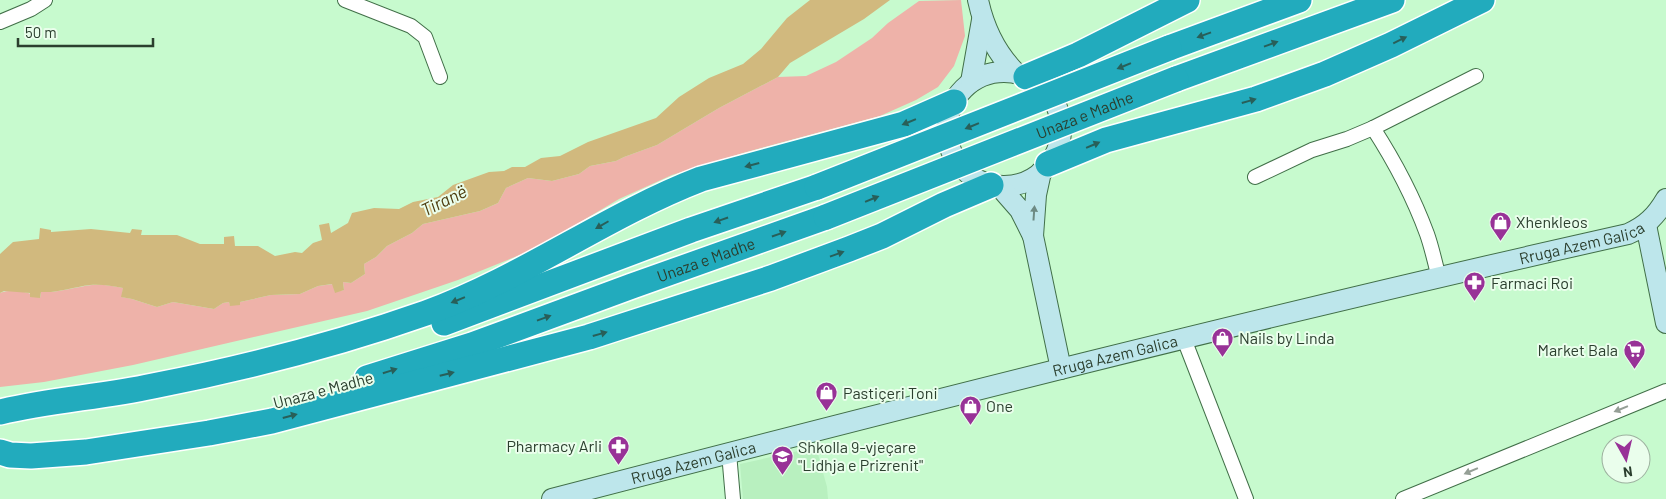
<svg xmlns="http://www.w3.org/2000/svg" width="1666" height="499" font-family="Barlow,sans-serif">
  <rect width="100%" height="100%" fill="#c7face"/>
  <path fill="#b8f0bf" d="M816,447L827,487L828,499H743L740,464Z"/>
  <path fill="#eeb2a9" d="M961,0L965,36L954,66L938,87L916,100L880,116L743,153L672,175L619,199L537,248L458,280L367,311L133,365L44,382L0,387V293C12,288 30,292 40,298L41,292C59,293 74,287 92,285C102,284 113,286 123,288L122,297L132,299L157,307L173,302L214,309L223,303L229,302L230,305L240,304V302L271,295L300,294L318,286L333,284L335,292L344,290L343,282L351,283L365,274L364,264L376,257L387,246L412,233L423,224L480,211L498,203L506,188L528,178L552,181L579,174L590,166L616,161L624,157L657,145L719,108L778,77L806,76L836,62L872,38L888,23L919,1Z"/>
  <path fill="#d1b97e" d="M810,0H890L864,19L790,63L778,77L719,108L657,145L624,157L616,161L590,166L579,174L552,181L528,178L506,188L498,203L480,211L423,224L412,233L387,246L376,257L364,264L365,274L351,283L343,282L344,290L335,293L332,284L318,286L300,294L271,295L240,302V305L230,306L229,302L223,303L214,309L173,302L157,307L132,299L121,297L123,288C112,286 101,284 90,285C73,287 59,293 41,292L40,298L30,297V293L4,291L0,293V254L13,242L39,239L40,228L51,230V232L91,229L130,233L132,229L142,230L141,235H177L200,244H224V237L234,236L235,246H258L275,256L295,252L302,253L313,243L322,240L319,225L329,223L331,233L348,223L352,213L374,208L399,209L413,202L438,197L453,185L489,172L504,171L512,167H525L541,158L560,156L588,142L656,118L679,97L709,78L743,64L761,49L787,18Z"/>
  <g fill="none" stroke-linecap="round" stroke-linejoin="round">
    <defs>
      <g id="street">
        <path d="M345,0L411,26L425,37L440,77"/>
        <path d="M0,22L31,9L45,0"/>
        <path d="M1373,128C1395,162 1413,196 1427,234C1432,248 1435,263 1439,278"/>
        <path d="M1255,177L1312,150L1347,139L1373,128L1476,76"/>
        <path d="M1184,339L1246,499"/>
        <path d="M729,453L733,499"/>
        <path d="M1403,499L1666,391"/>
      </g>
      <g id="secondary">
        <path d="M978,0C984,28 996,53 1016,73"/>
        <circle cx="1004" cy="129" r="57"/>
        <path d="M971,82L982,20"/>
        <path d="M999,186L1020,210L1033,236L1036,195L1041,172"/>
        <path d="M1646,225L1666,323"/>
        <path d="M1033,236L1061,369"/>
        <path id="s1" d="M552,499C909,406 1267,315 1628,234C1646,226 1656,216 1666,199"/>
      </g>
      <g id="highway">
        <path d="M1169,48L1299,0"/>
        <path d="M1026,77L1078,55L1187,0"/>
        <path d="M1176,79L1392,0"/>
        <path d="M1048,164L1106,140L1256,99L1325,74L1391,45L1482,0"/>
        <path d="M444,323L691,230L817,187"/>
        <path id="s2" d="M367,378L472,345L632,286L826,217"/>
        <path d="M0,412C50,400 102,397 153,386C245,368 338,344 426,313C523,278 605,216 701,179L904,124L954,102"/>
        <path d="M0,452L10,455L31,456L86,452L209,433L272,421L589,337L771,278L849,249L882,236L944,205L991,185"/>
      </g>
    </defs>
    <use href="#street" stroke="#416f48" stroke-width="16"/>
    <use href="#secondary" stroke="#416f48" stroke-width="22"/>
    <use href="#highway" stroke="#fff" stroke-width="28"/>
    <use href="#street" stroke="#fff" stroke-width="14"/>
    <use href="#secondary" stroke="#bde6eb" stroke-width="20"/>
    <use href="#highway" stroke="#22abbd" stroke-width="25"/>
    <defs>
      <g id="highway-bridge">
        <path d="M817,187L1169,48"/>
        <path id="s3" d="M826,217L1176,79"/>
      </g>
    </defs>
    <use href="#highway-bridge" stroke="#fff" stroke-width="28" stroke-linecap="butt"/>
    <use href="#highway-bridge" stroke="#22abbd" stroke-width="25"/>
  </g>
  <defs><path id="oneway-solid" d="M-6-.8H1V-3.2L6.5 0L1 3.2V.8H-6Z" transform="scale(1.25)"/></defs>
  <g fill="#285f59">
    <use href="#oneway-solid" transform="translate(1204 35) rotate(160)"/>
    <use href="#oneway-solid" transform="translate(1400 40) rotate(-26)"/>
    <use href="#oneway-solid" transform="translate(1271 44) rotate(-20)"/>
    <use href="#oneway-solid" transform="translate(1124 66) rotate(158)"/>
    <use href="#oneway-solid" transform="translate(1249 101) rotate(-16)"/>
    <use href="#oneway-solid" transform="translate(909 122) rotate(158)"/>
    <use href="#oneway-solid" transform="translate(972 126) rotate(158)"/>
    <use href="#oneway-solid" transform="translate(1093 145) rotate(-23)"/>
    <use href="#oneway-solid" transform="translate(752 165) rotate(165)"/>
    <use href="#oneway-solid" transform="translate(872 199) rotate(-22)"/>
    <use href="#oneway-solid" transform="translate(721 220) rotate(161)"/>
    <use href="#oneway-solid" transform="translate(602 225) rotate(150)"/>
    <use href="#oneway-solid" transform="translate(779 234) rotate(-19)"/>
    <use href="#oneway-solid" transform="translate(837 254) rotate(-20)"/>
    <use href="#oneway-solid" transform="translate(458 300) rotate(158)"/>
    <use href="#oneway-solid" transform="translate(544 318) rotate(-20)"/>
    <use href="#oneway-solid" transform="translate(600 334) rotate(-16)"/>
    <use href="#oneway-solid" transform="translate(390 371) rotate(-17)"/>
    <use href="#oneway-solid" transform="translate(447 374) rotate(-14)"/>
    <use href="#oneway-solid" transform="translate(290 416) rotate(-15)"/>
  </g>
  <use fill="#6d8a83" href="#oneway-solid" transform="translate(1034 213) rotate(-86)"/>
  <g fill="#959f96">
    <use href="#oneway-solid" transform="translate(1621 409) rotate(158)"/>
    <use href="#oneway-solid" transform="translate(1471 471) rotate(157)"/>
  </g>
  <defs>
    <symbol id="shop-pin" viewBox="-11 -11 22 30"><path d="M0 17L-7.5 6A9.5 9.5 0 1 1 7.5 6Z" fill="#983297" stroke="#eafeec"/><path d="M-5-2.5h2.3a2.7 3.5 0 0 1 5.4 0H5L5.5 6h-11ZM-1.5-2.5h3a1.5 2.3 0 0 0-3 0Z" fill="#fff"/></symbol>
    <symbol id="pharmacy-pin" viewBox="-11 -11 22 30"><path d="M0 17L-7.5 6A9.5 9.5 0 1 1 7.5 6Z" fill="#983297" stroke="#eafeec"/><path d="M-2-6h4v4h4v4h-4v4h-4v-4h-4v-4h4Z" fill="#fff"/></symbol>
    <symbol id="supermarket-pin" viewBox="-11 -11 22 30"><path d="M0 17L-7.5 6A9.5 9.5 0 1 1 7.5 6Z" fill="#983297" stroke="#eafeec"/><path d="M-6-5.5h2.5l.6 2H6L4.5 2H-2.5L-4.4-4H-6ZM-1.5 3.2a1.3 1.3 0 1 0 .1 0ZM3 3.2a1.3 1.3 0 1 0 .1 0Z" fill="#fff"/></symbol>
    <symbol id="school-pin" viewBox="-11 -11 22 30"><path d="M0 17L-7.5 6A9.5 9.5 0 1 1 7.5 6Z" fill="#983297" stroke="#eafeec"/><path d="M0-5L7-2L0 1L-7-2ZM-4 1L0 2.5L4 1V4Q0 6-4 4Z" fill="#fff"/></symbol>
  </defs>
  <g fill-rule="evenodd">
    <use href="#shop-pin" x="1488" y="210" width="25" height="34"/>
    <use href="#pharmacy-pin" x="1462" y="270" width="25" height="34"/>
    <use href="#shop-pin" x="1210" y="326" width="25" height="34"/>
    <use href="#supermarket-pin" x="1622" y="338" width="25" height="34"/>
    <use href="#shop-pin" x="814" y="380" width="25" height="34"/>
    <use href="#shop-pin" x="958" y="394" width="25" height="34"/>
    <use href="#pharmacy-pin" x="606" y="434" width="25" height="34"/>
    <use href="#school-pin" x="770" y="444" width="25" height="34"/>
  </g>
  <g text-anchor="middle" stroke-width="4" stroke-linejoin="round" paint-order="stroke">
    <g font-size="16" fill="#2b3f2e" stroke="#eafeec">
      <text dy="6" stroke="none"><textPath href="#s3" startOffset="278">Unaza e Madhe</textPath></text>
      <text dy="6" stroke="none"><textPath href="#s1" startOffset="1061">Rruga Azem Galica</textPath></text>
      <text dy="6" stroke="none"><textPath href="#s2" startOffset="359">Unaza e Madhe</textPath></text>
      <text dy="6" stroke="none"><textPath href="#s1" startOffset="581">Rruga Azem Galica</textPath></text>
      <text transform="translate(323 390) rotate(-15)" y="6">Unaza e Madhe</text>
      <text dy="6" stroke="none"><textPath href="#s1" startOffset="146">Rruga Azem Galica</textPath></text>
    </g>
    <g font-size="16" fill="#2b3f2e" stroke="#eafeec" text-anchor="start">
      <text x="1516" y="228">Xhenkleos</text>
      <text x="1491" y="289">Farmaci Roi</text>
      <text x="1239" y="344">Nails by Linda</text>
      <text x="1618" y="356" text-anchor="end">Market Bala</text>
      <text x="843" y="399">Pastiçeri Toni</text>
      <text x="986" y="412">One</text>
      <text x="602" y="452" text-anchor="end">Pharmacy Arli</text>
      <text x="798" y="453">Shkolla 9-vjeçare<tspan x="798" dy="18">"Lidhja e Prizrenit"</tspan></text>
    </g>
    <g font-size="18" font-style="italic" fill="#4e3d0e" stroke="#eafeec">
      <text transform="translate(444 201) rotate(-26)" y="6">Tiranë</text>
    </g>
  </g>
  <g transform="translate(1626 459) rotate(172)"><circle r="24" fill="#eafeec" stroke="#9eb2a0"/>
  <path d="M0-4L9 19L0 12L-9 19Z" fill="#983297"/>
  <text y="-8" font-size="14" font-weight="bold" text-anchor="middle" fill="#2b3f2e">N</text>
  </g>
  <path d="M18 38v8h135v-8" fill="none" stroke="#2b3f2e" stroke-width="2.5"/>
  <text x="25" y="38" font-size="15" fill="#2b3f2e" stroke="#eafeec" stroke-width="4" paint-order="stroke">50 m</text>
</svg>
